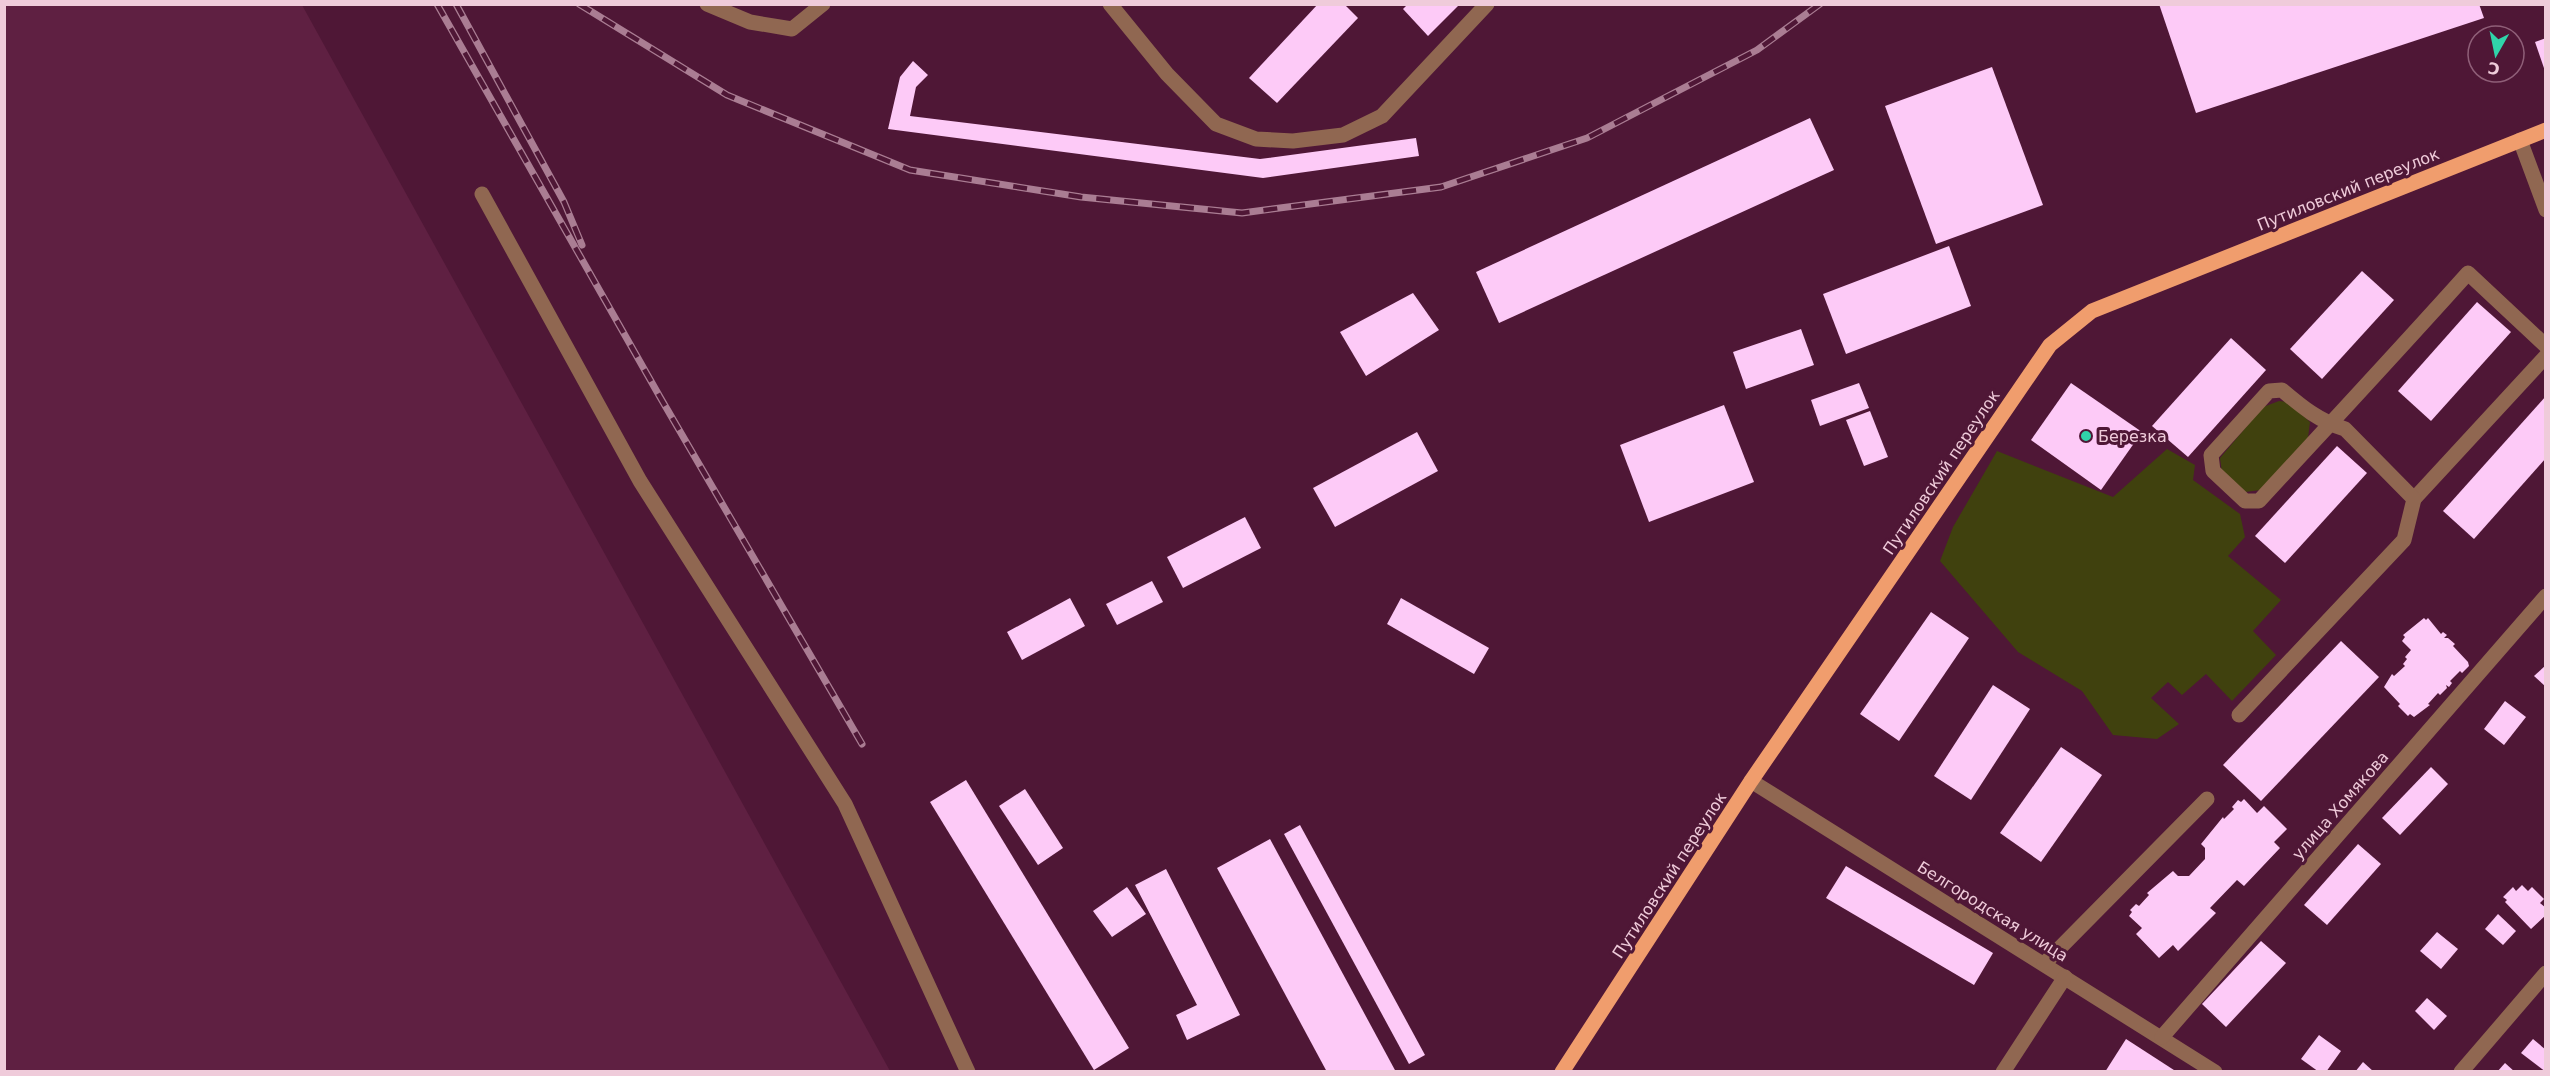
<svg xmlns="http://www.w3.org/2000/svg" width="2550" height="1076" font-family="'DejaVu Sans',sans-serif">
  <rect width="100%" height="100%" fill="#4f1736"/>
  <path fill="#5f2042" d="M5,4L302,5L890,1071H5Z"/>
  <g fill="#40410e">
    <path d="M2279,401L2288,402L2310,422L2308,438L2261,490L2245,492L2222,473L2220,458L2263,407Z"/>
    <path d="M2167,449L2195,465L2193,480L2240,514L2245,537L2228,556L2281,600L2253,631L2276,655L2232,701L2206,674L2182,695L2168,682L2151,698L2179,724L2157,739L2113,735L2082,691L2018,652L1940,561L1953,527L1997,451L2113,497Z"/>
  </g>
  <g fill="#fdcaf7">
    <path d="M1318,4H1344L1358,18L1277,103L1249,78Z"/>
    <path d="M1408,4H1460L1428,36L1403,9Z"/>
    <path d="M2159,4H2479L2484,18L2196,113Z"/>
    <path d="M2546,38V71H2545L2535,42Z"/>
    <path d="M913,61L928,75L916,87L910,116L1260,159L1416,138L1419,156L1263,178L888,129L900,77Z"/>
    <path d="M1992,67L2043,205L1936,244L1885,106Z"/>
    <path d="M1810,118L1834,170L1499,323L1476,272Z"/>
    <path d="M1949,246L1971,306L1846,354L1823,294Z"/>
    <path d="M2362,271L2394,300L2322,379L2290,349Z"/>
    <path d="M1413,293L1439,330L1366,376L1340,332Z"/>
    <path d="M2477,302L2511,332L2431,421L2398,391Z"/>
    <path d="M1801,329L1814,365L1746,389L1733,352Z"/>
    <path d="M2231,338L2266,370L2188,457L2152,426Z"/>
    <path d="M1859,383L1869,408L1820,426L1811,400Z"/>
    <path d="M2071,383L2142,432L2101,490L2031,440Z"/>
    <path d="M2546,396V458L2474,539L2443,511Z"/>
    <path d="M1724,405L1754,482L1649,522L1620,445Z"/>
    <path d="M1870,411L1888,457L1864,466L1846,420Z"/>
    <path d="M1417,432L1438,471L1335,527L1313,488Z"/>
    <path d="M2337,446L2367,473L2285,563L2255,536Z"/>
    <path d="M1245,517L1261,548L1183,588L1167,557Z"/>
    <path d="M1152,581L1163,602L1117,625L1106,604Z"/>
    <path d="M1070,598L1085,626L1022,660L1007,632Z"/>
    <path d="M1401,598L1489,648L1474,674L1387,624Z"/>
    <path d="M1931,612L1969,638L1899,741L1860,714Z"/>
    <path d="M2424,618L2426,620L2428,618L2441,634L2443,632L2447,635L2444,638H2448L2455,644L2453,646L2468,662L2469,666L2462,673L2460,671L2450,681L2452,683L2449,687L2446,685L2447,688L2440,695L2438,693L2428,704L2430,705L2414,717L2410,714L2408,716L2398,706L2400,704L2384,687L2392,674L2394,676L2405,666L2403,664L2407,659L2405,657L2411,650L2402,641L2405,637L2403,635Z"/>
    <path d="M2341,641L2379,677L2261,801L2223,765Z"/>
    <path d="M2546,665V687L2534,676Z"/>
    <path d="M1993,685L2030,709L1971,800L1934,776Z"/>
    <path d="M2505,701L2526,717L2504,745L2484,729Z"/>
    <path d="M2061,747L2102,775L2041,862L2000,833Z"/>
    <path d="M2431,767L2448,784L2400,835L2382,818Z"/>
    <path d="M966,780L1129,1048L1094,1070L930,802Z"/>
    <path d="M1025,789L1063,848L1038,865L999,806Z"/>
    <path d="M2244,799L2257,813L2264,806L2287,829L2274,842L2280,848L2244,886L2237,880L2210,908L2216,913L2178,951L2173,945L2159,958L2136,934L2142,928L2129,916L2132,912L2130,910L2136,904L2139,906L2149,895L2147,893L2173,871L2178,876H2189L2205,859V848L2201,844L2223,817L2224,819L2234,809L2232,807L2238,800L2241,802Z"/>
    <path d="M1300,825L1425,1055L1409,1064L1284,834Z"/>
    <path d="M1270,839L1396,1072H1327L1217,868Z"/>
    <path d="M2358,844L2381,864L2327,925L2304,905Z"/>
    <path d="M1846,866L1993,953L1974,985L1826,898Z"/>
    <path d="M1166,869L1240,1015L1187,1040L1176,1015L1197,1005L1135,885Z"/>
    <path d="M2522,885L2528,891L2532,887L2544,899L2540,903L2546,908V915L2531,929L2505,902L2507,900L2503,897L2513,887L2516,891Z"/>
    <path d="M1127,887L1146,914L1112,937L1093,911Z"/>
    <path d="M2498,914L2516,931L2503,945L2485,929Z"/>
    <path d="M2437,932L2458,949L2441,969L2420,951Z"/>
    <path d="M2261,941L2286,963L2226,1027L2202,1004Z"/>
    <path d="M2427,998L2447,1016L2434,1030L2415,1011Z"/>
    <path d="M2319,1035L2341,1051L2326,1072H2319L2301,1059Z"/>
    <path d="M2126,1039L2177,1072H2105Z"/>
    <path d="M2533,1039L2546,1050V1072L2521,1053Z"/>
    <path d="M2363,1062L2374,1072H2355Z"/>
    <path d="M2505,1063L2515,1072H2497Z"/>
  </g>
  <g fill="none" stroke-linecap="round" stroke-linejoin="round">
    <g stroke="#906751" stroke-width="15">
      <path d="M707,4L750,22L792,29L823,4"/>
      <path d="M1110,4L1167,74L1216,124L1256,139L1293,141L1343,135L1382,116L1487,4"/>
      <path d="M2520,140L2546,210"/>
      <path d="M482,194L640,481L845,804L968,1072"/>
      <path d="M2414,499L2546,356"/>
      <path d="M2239,715L2404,540L2414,499L2345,429C2319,421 2302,407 2282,390L2269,391L2211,455L2213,471L2245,501H2259C2329,425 2399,350 2468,273L2546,346"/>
      <path d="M1751,781L2215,1072"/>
      <path d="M2044,964L2207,799"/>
      <path d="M2162,1037L2546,596"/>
      <path d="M2003,1072L2065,977"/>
      <path d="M2461,1072L2546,973"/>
    </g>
    <path stroke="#f09d6d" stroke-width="15" d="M1562,1072L1751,781L2050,345L2092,311L2546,130"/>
    <defs>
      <g id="rail">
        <path d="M437,4L660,397L862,744"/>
        <path d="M456,4L564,202L582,245"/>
        <path d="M579,4L727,95L910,170L1081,197L1242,213L1441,187L1587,138L1757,50L1820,4"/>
      </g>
    </defs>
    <use href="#rail" stroke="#aa7d93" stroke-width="7"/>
    <use href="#rail" stroke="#4f1736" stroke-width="4.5" stroke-dasharray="14" stroke-linecap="butt"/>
  </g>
  <circle fill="#30d4aa" stroke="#4f1736" stroke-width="2" cx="2086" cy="436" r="6"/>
  <g text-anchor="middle" stroke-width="6" stroke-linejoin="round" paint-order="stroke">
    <g font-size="16" fill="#efcbda" stroke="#4f1736">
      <text transform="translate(2348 189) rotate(-22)" y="6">Путиловский переулок</text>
      <text transform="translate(1941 472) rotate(-56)" y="6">Путиловский переулок</text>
      <text transform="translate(2340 805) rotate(-49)" y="6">улица Хомякова</text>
      <text transform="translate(1669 875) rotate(-57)" y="6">Путиловский переулок</text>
      <text transform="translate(1993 911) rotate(32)" y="6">Белгородская улица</text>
    </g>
    <g font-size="16" fill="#efcbda" stroke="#4f1736" text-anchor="start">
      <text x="2098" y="442">Березка</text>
    </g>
  </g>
  <rect width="2550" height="1076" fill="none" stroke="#efcbda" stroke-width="12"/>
  <g transform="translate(2496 54) rotate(189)"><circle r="28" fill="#4f1736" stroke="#8f5f78" stroke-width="1.5"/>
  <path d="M0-4.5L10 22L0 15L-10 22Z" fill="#30d4aa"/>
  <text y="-9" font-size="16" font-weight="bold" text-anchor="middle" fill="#efcbda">С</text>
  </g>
</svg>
